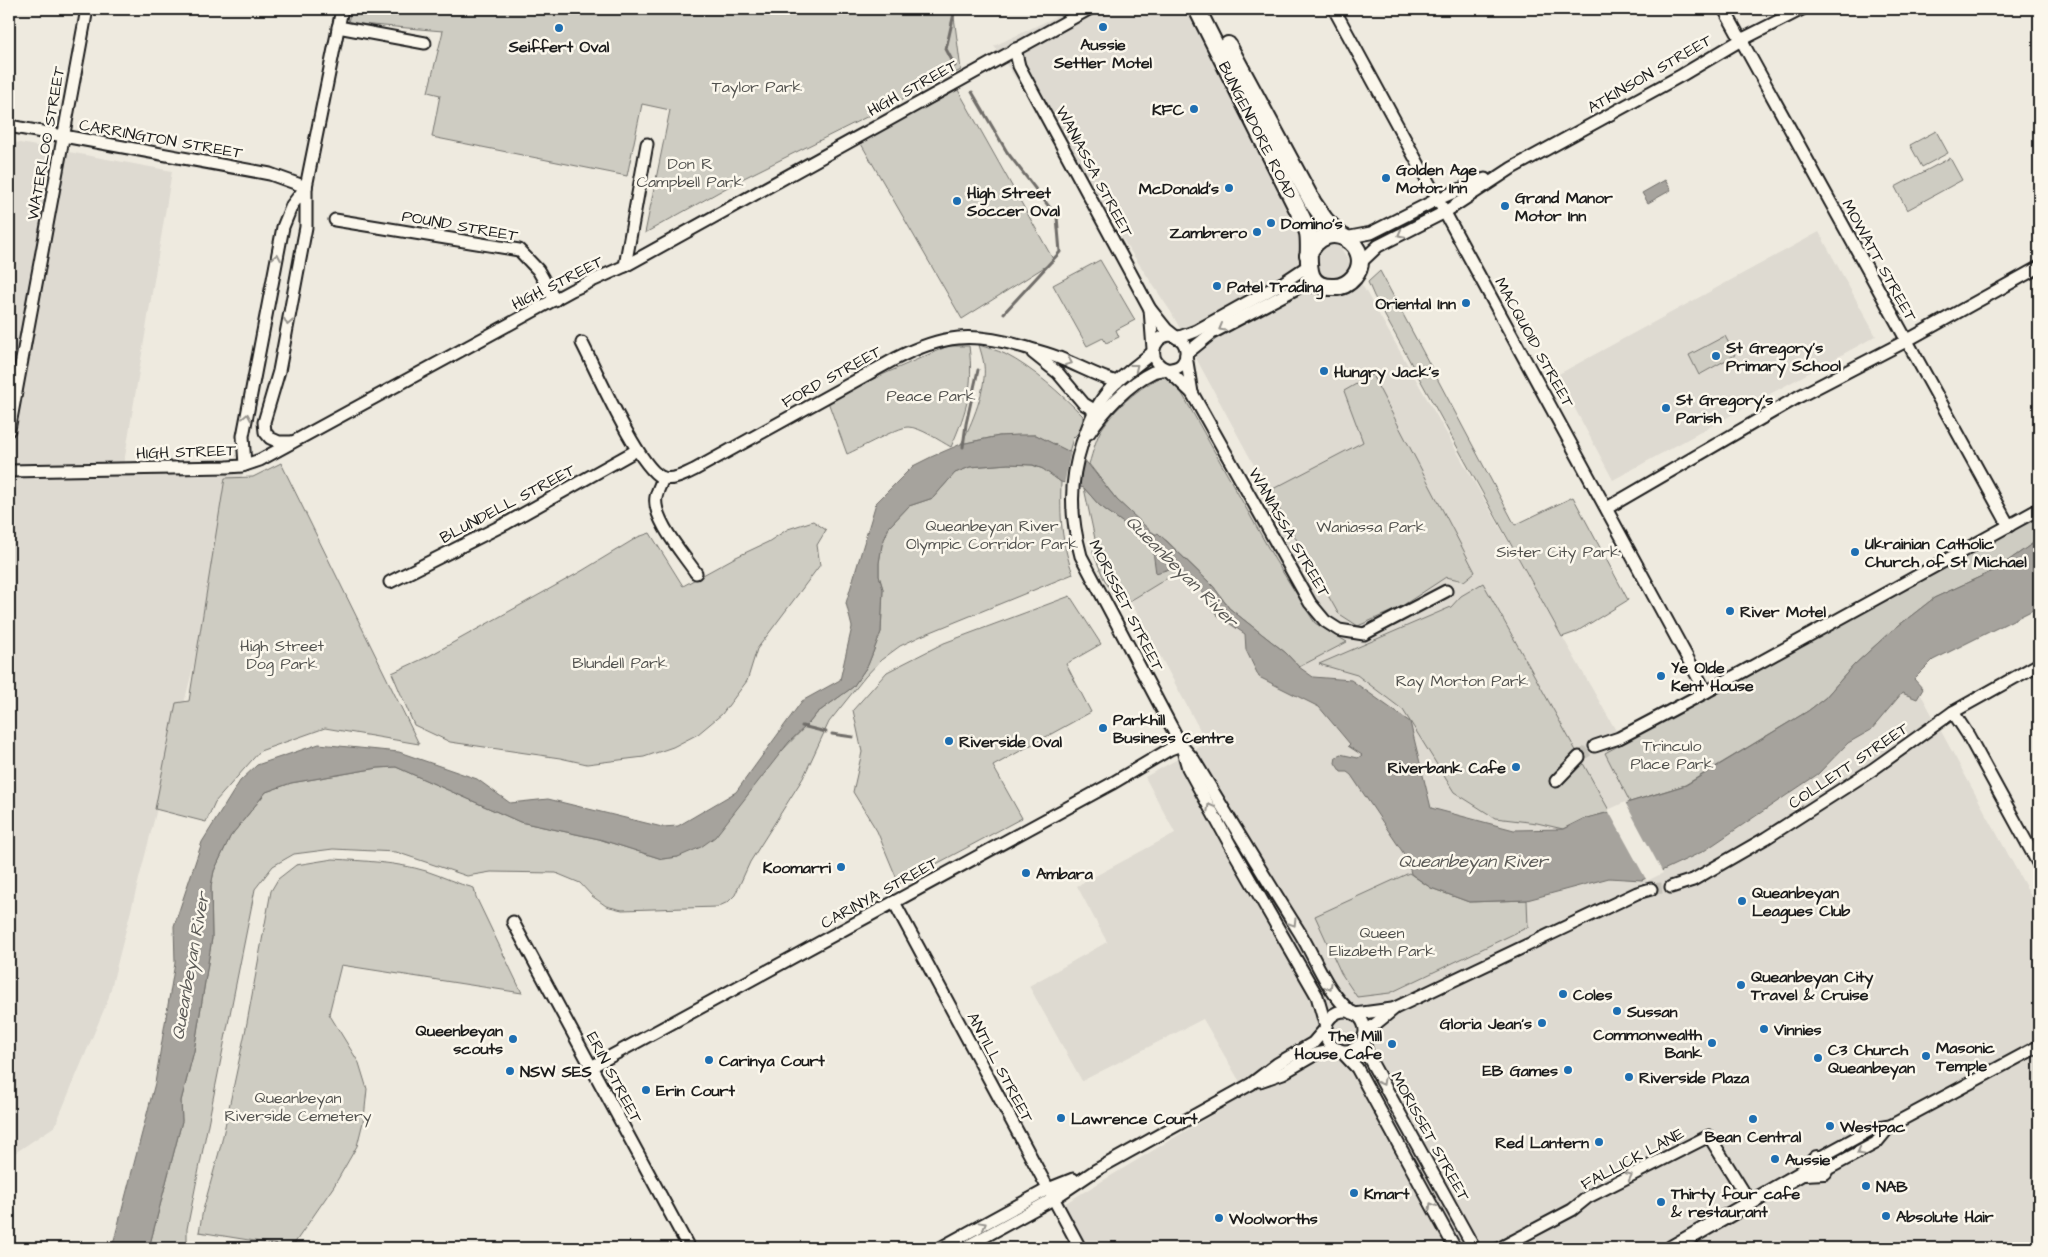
<svg xmlns="http://www.w3.org/2000/svg" width="2048" height="1257" font-family="'Architects Daughter',sans-serif">
  <rect width="100%" height="100%" fill="#eeeadf"/>
  <filter id="ink" filterUnits="userSpaceOnUse"><feTurbulence type="fractalNoise" baseFrequency=".02" numOctaves="2"/><feDisplacementMap in="SourceGraphic" scale="10" xChannelSelector="R" yChannelSelector="G"/><feConvolveMatrix kernelMatrix="1 2 1 2 8 2 1 2 1" color-interpolation-filters="sRGB"/></filter>
  <g filter="url(#ink)">
    <g fill="#dedad1">
      <path d="M1072,9H1205L1619,736L1869,599L2039,911V1248H1088L1064,1204L1247,1094L1203,1019L1082,1081L1029,986L1107,942L1077,886L1175,833L1145,777L1207,743L1131,602L1268,491L1171,312L994,46Z"/>
      <path d="M9,141L172,171L123,469L245,465L108,1000L55,1126L9,1157Z"/>
      <path d="M1819,232L1876,336L1613,480L1557,375Z"/>
    </g>
    <g fill="#ceccc2" stroke="#75746f">
      <path d="M351,9H953L961,70L744,178L645,233L670,110L642,104L627,176L432,137L440,95L428,92L443,31L348,23Z"/>
      <path d="M958,90L1054,261L962,319L860,142Z"/>
      <path d="M1936,131L1948,153L1922,167L1910,145Z"/>
      <path d="M1950,158L1962,180L1907,210L1895,187Z"/>
      <path d="M1100,260L1135,320L1116,330L1119,337L1106,343L1103,338L1087,346L1053,285Z"/>
      <path d="M1380,271L1515,525L1573,497L1628,600L1576,632L1562,637L1374,296L1368,282Z"/>
      <path d="M1725,336L1735,355L1699,375L1689,355Z"/>
      <path d="M979,345C987,348 997,350 1005,354C1034,369 1060,393 1083,416L1082,429L1073,438L1069,452L1036,435L999,436L961,444C972,424 987,387 984,365C983,358 981,352 979,345Z"/>
      <path d="M948,346H969C974,386 967,411 951,447C940,441 920,427 908,427C898,427 859,449 847,454L827,399Z"/>
      <path d="M1170,372L1275,560L1315,623L1347,642L1299,667L1286,653L1229,608L1213,586L1167,541L1149,530L1117,500L1089,464C1093,452 1096,437 1103,427C1120,402 1143,385 1170,372Z"/>
      <path d="M1372,375L1475,572L1464,581L1446,577L1399,608L1358,626L1338,613L1269,491L1363,442L1344,391Z"/>
      <path d="M281,463L419,744L325,728L260,751L215,802L206,822L155,809L176,703L189,701L225,478L253,477Z"/>
      <path d="M1008,464L1032,465L1043,469L1061,482C1060,518 1061,540 1073,574L921,636L900,646L881,660L865,677L829,722L803,778L750,862L735,895L728,902L717,907L622,910L606,906L592,896L580,883L556,873L491,872L467,876L396,852L333,849L294,854L273,866L255,889L187,1229V1248H149L182,1121L181,1101L194,1051L212,938L211,886L214,871L230,837L266,792L291,783L378,768L396,767L520,822L599,839L662,859L678,857L809,723L817,713L853,687L868,665L881,632L883,589L879,576V563L882,545L889,527L909,506L933,498L955,473L970,467Z"/>
      <path d="M1084,488L1099,505L1152,544L1156,562L1179,571L1120,607L1103,577L1093,552L1095,539Z"/>
      <path d="M2039,514V539L1995,570L1934,598L1889,633L1854,665L1825,698L1808,711L1685,785L1630,802L1605,753L1949,566Z"/>
      <path d="M813,521L826,530L817,545L820,565L757,649L747,681L722,714L698,734L673,747L644,757L587,764L560,758L450,742L414,725L392,673L429,656L580,572L638,537L650,533L683,586L734,558L768,542L788,529Z"/>
      <path d="M1483,583L1610,812L1583,819L1563,829L1537,823L1495,818L1454,792L1403,710L1357,675L1319,664L1451,607L1461,596Z"/>
      <path d="M1070,596L1101,644L1066,664L1091,712L993,766L1022,818L899,884L877,831L853,792L862,752L853,710L887,672L944,643Z"/>
      <path d="M333,859C364,861 396,862 426,871C442,876 457,884 474,888L476,897L522,993L341,965L329,1014L359,1063L367,1089L364,1118L357,1146L334,1186L292,1247L199,1232L203,1210L221,1145L246,1028L271,891L278,879L296,865Z"/>
      <path d="M1409,873L1431,888L1469,902L1527,900L1528,927L1390,993L1357,997L1341,973L1315,916Z"/>
    </g>
    <g fill="#a6a39d" stroke="#6f6d69">
      <path d="M1665,180L1671,190L1648,203L1642,193Z"/>
      <path d="M1017,435H1036L1084,459L1117,500L1155,535L1158,533L1213,586L1229,608L1286,653L1299,667L1313,677L1351,680L1410,722L1431,808L1514,830L1563,829L1583,819L1610,812L1630,802L1686,785L1808,711L1825,698L1854,665L1889,633L1934,598L1995,570L2039,539V607L1933,660L1914,679L1923,689L1917,699L1902,693L1871,730L1848,743L1818,774L1704,851L1642,880L1609,878L1527,900L1469,902L1431,888L1411,874L1408,860L1351,775L1347,772H1341L1335,763L1336,757L1340,756V754L1358,758L1362,755L1348,746L1350,744L1319,707L1259,677L1246,650L1245,634L1217,615L1213,610L1212,601L1179,571L1173,568L1156,573L1152,544L1099,505L1084,488L1061,482L1043,469L1033,465L1008,464L970,467L955,473L933,498L909,506L889,527L882,545L879,563V576L883,589L881,632L868,665L853,687L817,713L809,723L789,742L715,837L701,847L678,857L662,859L599,839L520,822L396,767L378,768L291,783L266,792L230,837L214,871L211,886L212,938L194,1051L181,1101L182,1121L149,1248H112L155,1083L175,963L174,926L202,842L240,781L257,765L319,744L399,752L477,779L510,803L548,799L662,827L678,826L736,792L802,701L840,680L852,627L846,603L876,503L913,466L931,457L961,444L999,436Z"/>
    </g>
    <g fill="#eeeadf">
      <path d="M1071,450L1083,456L1078,489L1064,485Z"/>
      <path d="M1625,802L1663,873L1647,881L1608,810Z"/>
    </g>
    <g fill="none" stroke-linecap="round" stroke-linejoin="round">
      <g stroke="#6f6d69" stroke-width="3">
        <path d="M955,66L946,49L955,9"/>
        <path d="M972,92L1007,152L1057,217L1060,252L1004,313"/>
        <path d="M963,447L966,424L978,370"/>
        <path d="M802,726L826,732"/>
        <path d="M832,734L853,737"/>
      </g>
      <g stroke="#c4c1b8" stroke-width="11" stroke-dasharray="11 5.5" stroke-linecap="butt">
        <path d="M1579,757L1595,746"/>
        <path d="M1651,889L1671,887"/>
      </g>
      <defs>
        <g id="minor">
          <path d="M1334,9L1706,692"/>
          <path d="M1724,9L2009,526"/>
          <path d="M338,27L425,43"/>
          <path d="M1015,49L1019,66L1150,309L1166,329L1176,337"/>
          <path d="M9,126L270,174L306,187"/>
          <path d="M335,220L519,250L538,270L555,300"/>
          <path d="M1345,238L1371,233L1438,199L1485,179"/>
          <path d="M1359,264L1378,246L1445,212L1512,168L1682,75L1741,40L1802,9"/>
          <path d="M625,266L647,144"/>
          <path d="M1150,309L1153,349"/>
          <path d="M1177,338L1196,331L1284,282L1308,266"/>
          <path d="M582,343C596,370 638,466 661,477C672,482 685,474 694,470L895,359C943,334 973,332 1024,347C1037,351 1051,354 1064,360C1081,367 1099,377 1117,382"/>
          <path d="M1153,352C1139,364 1122,375 1110,389C1095,406 1089,423 1082,443C1069,483 1070,515 1081,556L1181,745L1194,760C1229,818 1264,876 1300,933C1317,961 1326,991 1352,1013"/>
          <path d="M1033,353L1058,373L1084,404L1094,410"/>
          <path d="M1186,354L1212,333L1301,286H1323"/>
          <path d="M1186,356L1192,393"/>
          <path d="M1167,369L1192,393L1310,603L1325,621L1339,630L1364,634L1446,591"/>
          <path d="M9,430L87,9"/>
          <path d="M1089,433C1104,410 1128,384 1153,372C1163,368 1175,372 1182,364C1189,356 1187,342 1177,337C1157,328 1143,358 1164,368"/>
          <path d="M292,442H279L270,438L265,432L264,422L279,371L306,227V187L342,9"/>
          <path d="M245,465L243,436L283,227L292,205L306,187"/>
          <path d="M9,471L227,467L242,466L260,460L572,290L625,266L1089,9"/>
          <path d="M663,478C661,484 657,491 656,497C652,519 684,555 696,573"/>
          <path d="M1607,508L1798,397L1906,341L2039,267"/>
          <path d="M390,582L507,523L637,450"/>
          <path d="M1953,712L1968,735L2039,865"/>
          <path d="M1595,746L1619,738L1706,692L2039,509"/>
          <path d="M1182,747L1188,768L1233,850L1317,996L1326,1027"/>
          <path d="M1556,781L1579,757"/>
          <path d="M1671,887L1693,880L1766,838L1872,770L1953,712L2039,664"/>
          <path d="M894,902L1080,1248"/>
          <path d="M513,922L689,1248"/>
          <circle cx="1345" cy="1031" r="20"/>
          <path d="M1355,1014L1392,1009"/>
          <path d="M1364,1036L1373,1026L1395,1008L1637,893L1651,889"/>
          <path d="M1363,1038L1368,1056L1474,1248"/>
          <path d="M1340,1050L1357,1068L1455,1248"/>
          <path d="M591,1067L1111,784L1170,749L1181,745"/>
          <path d="M1260,1081L1283,1073L1316,1054L1338,1049"/>
          <path d="M1817,1159L1872,1129L1890,1126L2039,1046"/>
          <path d="M1824,1171L1876,1143L1890,1126"/>
          <path d="M940,1248L1048,1189L1073,1179"/>
          <path d="M964,1248L1053,1199L1096,1170L1251,1084L1277,1064L1313,1043L1325,1029"/>
          <path d="M1500,1248L1572,1210L1588,1197L1709,1136L1751,1204"/>
        </g>
        <path id="major" d="M1671,1248L1804,1172"/>
        <g id="highway">
          <path d="M1197,9L1299,212C1302,218 1306,226 1308,233C1312,252 1299,289 1334,287C1342,287 1349,283 1354,277C1377,248 1327,212 1308,255"/>
          <path d="M1228,45L1313,203L1325,220L1341,236"/>
          <path d="M1817,1159L1824,1171L1804,1172Z"/>
        </g>
      </defs>
      <use href="#minor" stroke="#1c1c1c" stroke-width="15"/>
      <use href="#major" stroke="#1c1c1c" stroke-width="18"/>
      <use href="#highway" stroke="#1c1c1c" stroke-width="20"/>
      <use href="#minor" stroke="#fbf7ec" stroke-width="11"/>
      <use href="#major" stroke="#fbf7ec" stroke-width="14"/>
      <use href="#highway" stroke="#fbf7ec" stroke-width="16"/>
    </g>
    <defs><path id="oneway-chevron" d="M-2-3.5L2.5 0L-2 3.5" fill="none" stroke-width="1.6" stroke-linecap="round" stroke-linejoin="round" transform="scale(1.25)"/></defs>
    <g stroke="#97948e">
      <use href="#oneway-chevron" transform="translate(1401 234) rotate(152)"/>
      <use href="#oneway-chevron" transform="translate(277 257) rotate(-79)"/>
      <use href="#oneway-chevron" transform="translate(288 322) rotate(101)"/>
      <use href="#oneway-chevron" transform="translate(1222 328) rotate(151)"/>
      <use href="#oneway-chevron" transform="translate(1069 362) rotate(23)"/>
      <use href="#oneway-chevron" transform="translate(1135 367) rotate(-38)"/>
      <use href="#oneway-chevron" transform="translate(247 417) rotate(-79)"/>
      <use href="#oneway-chevron" transform="translate(1210 807) rotate(-118)"/>
      <use href="#oneway-chevron" transform="translate(1293 923) rotate(58)"/>
      <use href="#oneway-chevron" transform="translate(1329 987) rotate(60)"/>
      <use href="#oneway-chevron" transform="translate(1382 1082) rotate(61)"/>
      <use href="#oneway-chevron" transform="translate(1860 1152) rotate(152)"/>
      <use href="#oneway-chevron" transform="translate(1629 1176) rotate(-27)"/>
      <use href="#oneway-chevron" transform="translate(1432 1206) rotate(-119)"/>
      <use href="#oneway-chevron" transform="translate(983 1225) rotate(-29)"/>
    </g>
  </g>
  <g fill="#1f6fb2" stroke="#fbf7ec" stroke-width="2">
    <circle cx="1103" cy="27" r="5"/>
    <circle cx="559" cy="28" r="5"/>
    <circle cx="1194" cy="109" r="5"/>
    <circle cx="1386" cy="178" r="5"/>
    <circle cx="1229" cy="188" r="5"/>
    <circle cx="957" cy="201" r="5"/>
    <circle cx="1505" cy="206" r="5"/>
    <circle cx="1271" cy="223" r="5"/>
    <circle cx="1257" cy="232" r="5"/>
    <circle cx="1217" cy="286" r="5"/>
    <circle cx="1466" cy="303" r="5"/>
    <circle cx="1716" cy="356" r="5"/>
    <circle cx="1324" cy="371" r="5"/>
    <circle cx="1666" cy="408" r="5"/>
    <circle cx="1855" cy="552" r="5"/>
    <circle cx="1730" cy="611" r="5"/>
    <circle cx="1661" cy="676" r="5"/>
    <circle cx="1103" cy="728" r="5"/>
    <circle cx="949" cy="741" r="5"/>
    <circle cx="1516" cy="767" r="5"/>
    <circle cx="841" cy="867" r="5"/>
    <circle cx="1026" cy="873" r="5"/>
    <circle cx="1742" cy="901" r="5"/>
    <circle cx="1741" cy="985" r="5"/>
    <circle cx="1563" cy="994" r="5"/>
    <circle cx="1617" cy="1011" r="5"/>
    <circle cx="1542" cy="1023" r="5"/>
    <circle cx="1764" cy="1029" r="5"/>
    <circle cx="513" cy="1039" r="5"/>
    <circle cx="1712" cy="1043" r="5"/>
    <circle cx="1392" cy="1044" r="5"/>
    <circle cx="1926" cy="1056" r="5"/>
    <circle cx="1818" cy="1058" r="5"/>
    <circle cx="709" cy="1060" r="5"/>
    <circle cx="1568" cy="1070" r="5"/>
    <circle cx="510" cy="1071" r="5"/>
    <circle cx="1629" cy="1077" r="5"/>
    <circle cx="646" cy="1090" r="5"/>
    <circle cx="1061" cy="1118" r="5"/>
    <circle cx="1753" cy="1119" r="5"/>
    <circle cx="1830" cy="1126" r="5"/>
    <circle cx="1599" cy="1142" r="5"/>
    <circle cx="1775" cy="1159" r="5"/>
    <circle cx="1866" cy="1186" r="5"/>
    <circle cx="1354" cy="1193" r="5"/>
    <circle cx="1661" cy="1202" r="5"/>
    <circle cx="1886" cy="1216" r="5"/>
    <circle cx="1219" cy="1218" r="5"/>
  </g>
  <g text-anchor="middle" stroke-width="5" stroke-linejoin="round" paint-order="stroke">
    <g font-size="16" font-weight="bold" fill="#1c1c1c" stroke="#fbf7ec" text-anchor="start">
      <text x="1103" y="50" text-anchor="middle">Aussie<tspan x="1103" dy="18">Settler Motel</tspan></text>
      <text x="559" y="52" text-anchor="middle">Seiffert Oval</text>
      <text x="1184" y="115" text-anchor="end">KFC</text>
      <text x="1396" y="175">Golden Age<tspan x="1396" dy="18">Motor Inn</tspan></text>
      <text x="1219" y="194" text-anchor="end">McDonald's</text>
      <text x="967" y="198">High Street<tspan x="967" dy="18">Soccer Oval</tspan></text>
      <text x="1515" y="203">Grand Manor<tspan x="1515" dy="18">Motor Inn</tspan></text>
      <text x="1281" y="229">Domino's</text>
      <text x="1247" y="238" text-anchor="end">Zambrero</text>
      <text x="1227" y="292">Patel Trading</text>
      <text x="1456" y="309" text-anchor="end">Oriental Inn</text>
      <text x="1726" y="353">St Gregory's<tspan x="1726" dy="18">Primary School</tspan></text>
      <text x="1334" y="377">Hungry Jack's</text>
      <text x="1676" y="405">St Gregory's<tspan x="1676" dy="18">Parish</tspan></text>
      <text x="1865" y="549">Ukrainian Catholic<tspan x="1865" dy="18">Church of St Michael</tspan></text>
      <text x="1740" y="617">River Motel</text>
      <text x="1671" y="673">Ye Olde<tspan x="1671" dy="18">Kent House</tspan></text>
      <text x="1113" y="725">Parkhill<tspan x="1113" dy="18">Business Centre</tspan></text>
      <text x="959" y="747">Riverside Oval</text>
      <text x="1506" y="773" text-anchor="end">Riverbank Cafe</text>
      <text x="831" y="873" text-anchor="end">Koomarri</text>
      <text x="1036" y="879">Ambara</text>
      <text x="1752" y="898">Queanbeyan<tspan x="1752" dy="18">Leagues Club</tspan></text>
      <text x="1751" y="982">Queanbeyan City<tspan x="1751" dy="18">Travel &amp; Cruise</tspan></text>
      <text x="1573" y="1000">Coles</text>
      <text x="1627" y="1017">Sussan</text>
      <text x="1532" y="1029" text-anchor="end">Gloria Jean's</text>
      <text x="1774" y="1035">Vinnies</text>
      <text x="503" y="1036" text-anchor="end">Queenbeyan<tspan x="503" dy="18">scouts</tspan></text>
      <text x="1702" y="1040" text-anchor="end">Commonwealth<tspan x="1702" dy="18">Bank</tspan></text>
      <text x="1382" y="1041" text-anchor="end">The Mill<tspan x="1382" dy="18">House Cafe</tspan></text>
      <text x="1936" y="1053">Masonic<tspan x="1936" dy="18">Temple</tspan></text>
      <text x="1828" y="1055">C3 Church<tspan x="1828" dy="18">Queanbeyan</tspan></text>
      <text x="719" y="1066">Carinya Court</text>
      <text x="1558" y="1076" text-anchor="end">EB Games</text>
      <text x="520" y="1077">NSW SES</text>
      <text x="1639" y="1083">Riverside Plaza</text>
      <text x="656" y="1096">Erin Court</text>
      <text x="1071" y="1124">Lawrence Court</text>
      <text x="1840" y="1132">Westpac</text>
      <text x="1753" y="1142" text-anchor="middle">Bean Central</text>
      <text x="1589" y="1148" text-anchor="end">Red Lantern</text>
      <text x="1785" y="1165">Aussie</text>
      <text x="1876" y="1192">NAB</text>
      <text x="1364" y="1199">Kmart</text>
      <text x="1671" y="1199">Thirty four cafe<tspan x="1671" dy="18">&amp; restaurant</tspan></text>
      <text x="1896" y="1222">Absolute Hair</text>
      <text x="1229" y="1224">Woolworths</text>
    </g>
    <g font-size="16" fill="#1c1c1c" stroke="#fbf7ec">
      <text transform="translate(1649 73) rotate(-30)" y="6">ATKINSON STREET</text>
      <text transform="translate(912 87) rotate(-29)" y="6">HIGH STREET</text>
      <text transform="translate(1258 130) rotate(63)" y="6">BUNGENDORE ROAD</text>
      <text transform="translate(161 138) rotate(10)" y="6">CARRINGTON STREET</text>
      <text transform="translate(45 143) rotate(-80)" y="6">WATERLOO STREET</text>
      <text transform="translate(1095 171) rotate(62)" y="6">WANIASSA STREET</text>
      <text transform="translate(460 225) rotate(10)" y="6">POUND STREET</text>
      <text transform="translate(1880 260) rotate(61)" y="6">MOWATT STREET</text>
      <text transform="translate(557 282) rotate(-27)" y="6">HIGH STREET</text>
      <text transform="translate(1535 342) rotate(61)" y="6">MACQUOID STREET</text>
      <text transform="translate(831 376) rotate(-29)" y="6">FORD STREET</text>
      <text transform="translate(186 451) rotate(-2)" y="6">HIGH STREET</text>
      <text transform="translate(507 503) rotate(-28)" y="6">BLUNDELL STREET</text>
      <text transform="translate(1290 532) rotate(60)" y="6">WANIASSA STREET</text>
      <text transform="translate(1127 605) rotate(63)" y="6">MORISSET STREET</text>
      <text transform="translate(1848 765) rotate(-34)" y="6">COLLETT STREET</text>
      <text transform="translate(879 892) rotate(-29)" y="6">CARINYA STREET</text>
      <text transform="translate(1001 1067) rotate(62)" y="6">ANTILL STREET</text>
      <text transform="translate(615 1077) rotate(62)" y="6">ERIN STREET</text>
      <text transform="translate(1431 1136) rotate(61)" y="6">MORISSET STREET</text>
      <text transform="translate(1632 1158) rotate(-28)" y="6">FALLICK LANE</text>
    </g>
    <g font-size="16" fill="#51514e" stroke="#fbf7ec">
      <text x="757" y="92">Taylor Park</text>
      <text x="690" y="169">Don R<tspan x="690" dy="18">Campbell Park</tspan></text>
      <text x="931" y="401">Peace Park</text>
      <text x="992" y="531">Queanbeyan River<tspan x="992" dy="18">Olympic Corridor Park</tspan></text>
      <text x="1371" y="532">Waniassa Park</text>
      <text x="1558" y="557">Sister City Park</text>
      <text x="282" y="651">High Street<tspan x="282" dy="18">Dog Park</tspan></text>
      <text x="620" y="668">Blundell Park</text>
      <text x="1462" y="686">Ray Morton Park</text>
      <text x="1672" y="751">Trinculo<tspan x="1672" dy="18">Place Park</tspan></text>
      <text x="1382" y="938">Queen<tspan x="1382" dy="18">Elizabeth Park</tspan></text>
      <text x="298" y="1103">Queanbeyan<tspan x="298" dy="18">Riverside Cemetery</tspan></text>
    </g>
    <g font-size="18" font-style="italic" fill="#5a5956" stroke="#fbf7ec">
      <text transform="translate(1182 571) rotate(45)" y="6">Queanbeyan River</text>
      <text x="1473" y="867">Queanbeyan River</text>
      <text transform="translate(190 966) rotate(-80)" y="6">Queanbeyan River</text>
    </g>
  </g>
  <rect width="2048" height="1257" fill="none" stroke="#fbf7ec" stroke-width="30"/>
  <rect x="15" y="15" width="2018" height="1227" fill="none" stroke="#1c1c1c" stroke-width="2" filter="url(#ink)"/>
</svg>
